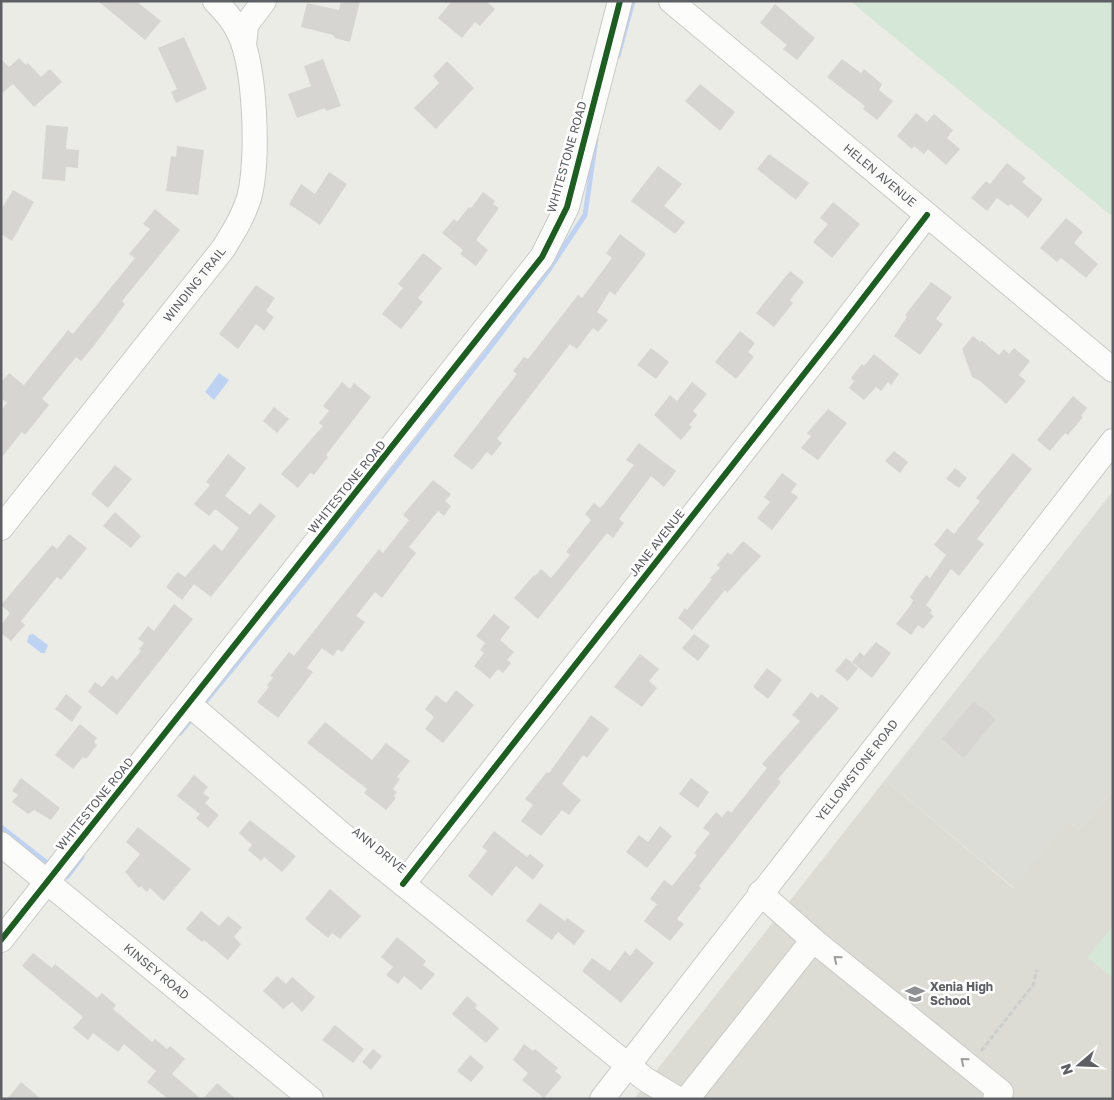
<svg xmlns="http://www.w3.org/2000/svg" width="1114" height="1100" font-family="'Golos Text',sans-serif">
  <rect width="100%" height="100%" fill="#ecece7"/>
  <path fill="#ddddd8" d="M1113,491V790L1079,830L1068,821L1014,888L885,780Z"/>
  <path fill="#dcdcd5" d="M885,780L1013,888L1068,821L1079,830L1113,790V1099H634Z"/>
  <g fill="#d5e7d7">
    <path d="M850,1H1113V217Z"/>
    <path d="M1113,926V978L1087,957Z"/>
  </g>
  <g fill="#bed2f3">
    <path d="M219,373L229,380L214,400L205,392Z"/>
    <path d="M33,634L48,645L45,653H41L27,642L29,635Z"/>
  </g>
  <g fill="none" stroke-linecap="round" stroke-linejoin="round">
    <g stroke="#bed2f3" stroke-width="5">
      <path d="M618,56L633,1"/>
      <path d="M201,707L334,545L486,353L548,271L585,215L596,139"/>
      <path d="M180,733L194,716"/>
      <path d="M1,827L51,866"/>
      <path d="M62,874L67,877L82,857"/>
    </g>
  </g>
  <g fill="#d6d5d2">
    <path d="M98,1H136L161,21L145,40Z"/>
    <path d="M341,1H360L350,42L335,38L333,35L301,27L307,3L339,10Z"/>
    <path d="M452,1H486L495,9L480,26L475,22L462,38L438,18Z"/>
    <path d="M775,4L815,38L797,60L783,49L787,45L760,23Z"/>
    <path d="M184,37L207,89L176,103L171,92L177,89L158,48Z"/>
    <path d="M19,58L26,65L28,63L41,77L50,69L62,82L34,107L13,84L1,94V59L9,67Z"/>
    <path d="M323,59L341,106L326,111L325,108L297,118L288,94L311,86L304,66Z"/>
    <path d="M842,59L861,73L864,69L882,84L879,90L893,101L877,120L863,109L865,106L827,77Z"/>
    <path d="M447,61L474,88L436,129L414,108L439,83L433,76Z"/>
    <path d="M700,84L735,112L720,131L685,101Z"/>
    <path d="M916,113L927,122L934,114L953,130L947,138L960,149L946,165L928,149L924,154L914,146L912,149L897,136Z"/>
    <path d="M46,125L68,127L66,149L79,150L78,168L66,167L65,181L42,179Z"/>
    <path d="M177,146L204,150L198,195L166,191L171,156L176,157Z"/>
    <path d="M769,154L809,183L796,200L757,169Z"/>
    <path d="M1007,163L1026,178L1022,182L1043,199L1028,218L1011,204L1008,206L997,198L987,211L971,198L986,181L990,184Z"/>
    <path d="M658,166L682,184L664,206L685,222L675,234L631,201Z"/>
    <path d="M329,172L347,184L320,225L289,204L301,184L315,194Z"/>
    <path d="M13,190L34,202L12,241L1,234V210Z"/>
    <path d="M483,192L495,201L493,204L499,208L476,240L488,250L476,266L460,254L463,250L442,233L454,219L457,222L469,207L471,208Z"/>
    <path d="M833,202L860,224L832,258L813,242L828,224L820,218Z"/>
    <path d="M155,209L180,230L122,301L125,304L93,347L81,361L76,357L42,399L49,405L25,435L22,432L1,458V410L7,403L1,398V382L9,373L24,385L68,330L73,334L135,258L129,254L150,229L143,224Z"/>
    <path d="M1066,218L1083,232L1074,243L1098,264L1086,278L1061,258L1057,262L1040,248Z"/>
    <path d="M620,234L646,254L615,295L610,291L597,312L608,320L598,332L593,328L577,349L570,344L497,439L502,443L492,456L487,452L472,470L471,469L453,456L517,374L513,371L524,357L528,359L578,295L582,298L612,258L606,253Z"/>
    <path d="M423,253L442,268L418,298L423,302L401,329L382,314L403,288L398,284Z"/>
    <path d="M790,271L804,282L790,300L793,303L774,327L756,313Z"/>
    <path d="M931,282L952,297L936,319L943,324L920,355L894,336L907,317L905,315Z"/>
    <path d="M256,285L275,298L266,311L274,317L264,331L256,324L238,349L219,334Z"/>
    <path d="M740,331L755,343L748,352L754,357L736,379L715,362Z"/>
    <path d="M973,336L980,342L981,340L999,355L1004,349L1009,354L1014,348L1030,361L1019,375L1026,381L1006,404L980,381L972,377L962,349Z"/>
    <path d="M651,348L669,362L656,379L637,365Z"/>
    <path d="M874,354L899,374L891,385L888,382L881,391L876,387L864,400L849,388L854,381L851,378L862,364L864,366Z"/>
    <path d="M342,382L350,389L354,383L371,397L326,455L328,457L314,475L310,473L298,488L281,474L323,426L319,423L329,411L323,406Z"/>
    <path d="M692,382L707,394L693,411L697,415L689,425L692,427L681,440L654,415L670,395L677,401Z"/>
    <path d="M1073,396L1087,408L1081,416L1083,417L1068,435L1065,433L1050,451L1037,440Z"/>
    <path d="M274,407L289,419L277,433L263,421Z"/>
    <path d="M828,409L847,423L818,460L801,448L811,436L807,433Z"/>
    <path d="M639,443L676,471L664,487L651,476L619,519L624,523L613,538L607,533L538,619L514,598L534,575L535,576L541,569L551,578L570,555L566,552L591,520L585,514L594,503L600,508L603,505L634,465L626,460Z"/>
    <path d="M894,451L908,462L900,473L885,461Z"/>
    <path d="M1013,453L1032,469L977,539L984,544L959,576L951,569L926,605L932,610L930,613L934,616L923,629L918,625L911,635L896,624L911,605L913,600L910,597L916,588L926,575L930,578L946,555L934,545L947,528L954,534L980,501L976,498Z"/>
    <path d="M228,454L246,468L225,496L250,515L260,503L276,516L211,597L194,584L182,600L166,587L175,575L178,572L185,577L214,544L222,551L239,528L215,509L209,516L194,504L210,485L206,482Z"/>
    <path d="M115,465L132,479L108,508L91,494Z"/>
    <path d="M955,468L967,478L959,488L946,479Z"/>
    <path d="M782,473L797,484L791,492L798,497L772,530L757,518L770,502L764,497Z"/>
    <path d="M433,480L451,494L445,501L451,506L444,516L438,511L409,547L416,553L382,598L375,592L356,616L365,622L342,652L338,649L333,656L322,648L307,668L313,672L278,718L257,702L269,687L267,685L273,678L270,676L289,652L294,656L379,549L383,553L409,520L403,515Z"/>
    <path d="M115,512L141,536L131,548L103,526Z"/>
    <path d="M69,534L87,548L61,580L57,577L21,621L25,625L11,641L1,633V625L10,613L1,605L52,545L57,549Z"/>
    <path d="M743,541L761,556L727,593L725,590L692,630L678,618L685,608L687,610L712,579L710,578L720,568L717,565L728,552L731,555Z"/>
    <path d="M174,604L193,619L117,715L88,692L95,682L102,687L112,675L117,680L141,651L139,649L144,643L138,639L148,626L154,631Z"/>
    <path d="M494,614L510,627L500,640L514,652L507,660L511,663L503,673L498,669L490,679L474,666L484,653L480,650L485,643L476,636Z"/>
    <path d="M694,634L710,646L698,661L682,648Z"/>
    <path d="M876,642L891,653L872,678L852,662L860,652L864,656Z"/>
    <path d="M640,654L659,669L649,681L657,688L642,707L614,687Z"/>
    <path d="M846,658L858,668L848,681L835,671Z"/>
    <path d="M767,668L782,680L768,699L753,687Z"/>
    <path d="M456,690L474,705L443,743L425,729L434,717L425,709L436,695L446,703Z"/>
    <path d="M811,692L818,698L821,694L839,708L778,779L781,782L699,886L701,888L677,919L684,924L670,941L644,921L657,904L650,899L664,880L672,886L697,855L694,853L710,833L703,828L716,812L722,817L728,810L731,813L767,768L762,764L800,721L792,715Z"/>
    <path d="M66,694L82,707L72,722L55,709Z"/>
    <path d="M974,701L996,719L964,758L942,739Z"/>
    <path d="M591,715L609,729L587,758L583,755L562,784L581,800L569,815L562,810L541,836L521,821L533,805L525,799L547,772L549,773Z"/>
    <path d="M325,722L372,760L386,743L410,761L397,777L400,779L393,789L397,792L394,796L396,798L386,810L364,793L367,789L307,743Z"/>
    <path d="M80,724L97,738L94,742L97,745L86,759L83,757L73,769L55,755Z"/>
    <path d="M194,775L208,787L203,793L210,798L205,803L219,815L208,828L196,818L200,814L177,796Z"/>
    <path d="M21,778L60,808L51,820L34,810L28,814L12,802L18,795L12,791Z"/>
    <path d="M691,778L709,792L698,808L679,794Z"/>
    <path d="M250,820L296,856L282,872L264,857L261,861L248,850L252,845L239,833Z"/>
    <path d="M660,826L672,836L647,868L626,852L639,835L648,842Z"/>
    <path d="M138,827L191,869L164,901L150,888L147,892L141,886L139,888L125,872L140,854L126,842Z"/>
    <path d="M494,831L527,857L530,854L544,865L533,880L516,866L492,896L468,876L487,851L482,847Z"/>
    <path d="M330,889L361,916L340,939L332,933L328,938L305,919Z"/>
    <path d="M540,903L565,921L567,918L585,931L574,945L558,932L552,940L526,921Z"/>
    <path d="M201,911L219,926L228,916L242,927L234,937L241,944L228,960L204,940L202,942L186,929Z"/>
    <path d="M397,937L426,961L423,965L435,974L421,990L404,976L398,984L386,975L393,967L381,957Z"/>
    <path d="M636,948L654,963L621,1003L582,971L592,958L610,971L625,951L630,956Z"/>
    <path d="M33,953L52,968L55,964L97,998L102,993L116,1005L113,1009L152,1042L155,1039L167,1049L170,1046L185,1059L172,1074L201,1099H168L147,1082L156,1071L124,1044L118,1052L93,1033L88,1040L73,1028L83,1017L22,966Z"/>
    <path d="M277,976L286,984L292,977L315,997L302,1012L292,1002L283,1009L263,991Z"/>
    <path d="M467,996L477,1005L475,1008L499,1028L486,1043L452,1014Z"/>
    <path d="M335,1025L364,1049L353,1063L322,1040Z"/>
    <path d="M524,1044L533,1051L535,1049L558,1068L555,1071L562,1077L544,1098L522,1080L528,1073L513,1060Z"/>
    <path d="M373,1049L382,1056L371,1070L362,1062Z"/>
    <path d="M470,1055L484,1067L471,1082L457,1071Z"/>
    <path d="M21,1082L41,1099H7Z"/>
    <path d="M217,1083L236,1099H203Z"/>
  </g>
  <g fill="none" stroke-linecap="round" stroke-linejoin="round">
    <defs>
      <g id="minor">
        <path id="s1" d="M671,1L1113,370"/>
        <path d="M244,45L246,25L264,1"/>
        <path id="s2" d="M1,528L223,249C233,233 243,217 249,198C259,161 256,65 238,31C233,20 224,10 215,1"/>
        <path d="M189,704L346,838L645,1079L678,1099"/>
        <path id="s3" d="M1,844L311,1099"/>
        <path d="M403,884L837,332L927,215"/>
        <path d="M760,893L813,940L1001,1092L995,1099"/>
        <path d="M1,940L542,257L567,207L620,1"/>
        <path id="s4" d="M602,1099L1113,441"/>
        <path d="M687,1099L813,940"/>
      </g>
    </defs>
    <use href="#minor" stroke="#c9c9c7" stroke-width="26"/>
    <path stroke="#cacecd" stroke-width="3" stroke-dasharray="5 2.5" stroke-linecap="butt" d="M981,1051L1033,985L1037,970"/>
    <use href="#minor" stroke="#fcfcfb" stroke-width="24"/>
    <defs>
      <g id="cycleway">
        <path d="M403,884L837,332L927,215"/>
        <path d="M1,940L542,257L567,207L620,1"/>
      </g>
    </defs>
    <use href="#cycleway" stroke="#fff" stroke-width="9"/>
    <use href="#cycleway" stroke="#1b5e20" stroke-width="6"/>
  </g>
  <defs><path id="oneway-chevron" d="M-2-3.5L2.5 0L-2 3.5" fill="none" stroke-width="1.6" stroke-linecap="round" stroke-linejoin="round" transform="scale(1.25)"/></defs>
  <g stroke="#9d9ea0">
    <use href="#oneway-chevron" transform="translate(837 959) rotate(-141)"/>
    <use href="#oneway-chevron" transform="translate(964 1061) rotate(-141)"/>
  </g>
  <defs>
    <symbol id="school-bare" viewBox="-9 -9 18 18"><path d="M0-5L7-2L0 1L-7-2ZM-4 1L0 2.5L4 1V4Q0 6-4 4Z" fill="#8f9092" stroke="#fff" stroke-width="2.5" paint-order="stroke"/></symbol>
  </defs>
  <g fill-rule="evenodd">
    <use href="#school-bare" x="901" y="980" width="28" height="28"/>
  </g>
  <g text-anchor="middle" stroke-width="5" stroke-linejoin="round" paint-order="stroke">
    <g font-size="12" fill="#5d5f64" stroke="#fff">
      <text transform="translate(567 157) rotate(-74)" y="4">WHITESTONE ROAD</text>
      <text dy="4" stroke="none"><textPath href="#s1" startOffset="272">HELEN AVENUE</textPath></text>
      <text dy="4" stroke="none"><textPath href="#s2" startOffset="311">WINDING TRAIL</textPath></text>
      <text transform="translate(347 487) rotate(-51)" y="4">WHITESTONE ROAD</text>
      <text transform="translate(657 543) rotate(-52)" y="4">JANE AVENUE</text>
      <text dy="4" stroke="none"><textPath href="#s4" startOffset="416">YELLOWSTONE ROAD</textPath></text>
      <text transform="translate(95 804) rotate(-51)" y="4">WHITESTONE ROAD</text>
      <text transform="translate(379 850) rotate(39)" y="4">ANN DRIVE</text>
      <text dy="4" stroke="none"><textPath href="#s3" startOffset="201">KINSEY ROAD</textPath></text>
    </g>
    <g font-size="12" font-weight="bold" fill="#5d5f64" stroke="#fff" text-anchor="start">
      <text x="930" y="991">Xenia High<tspan x="930" dy="14">School</tspan></text>
    </g>
  </g>
  <rect width="1114" height="1100" fill="none" stroke="#5d5f64" stroke-width="5"/>
  <g transform="translate(1079 1065) rotate(251)" stroke="#ffffff" stroke-width="4" paint-order="stroke">
  <path d="M0-4L9 19L0 12L-9 19Z" fill="#5d5f64"/>
  <text y="-8" font-size="14" font-weight="bold" text-anchor="middle" fill="#5d5f64">N</text>
  </g>
</svg>
